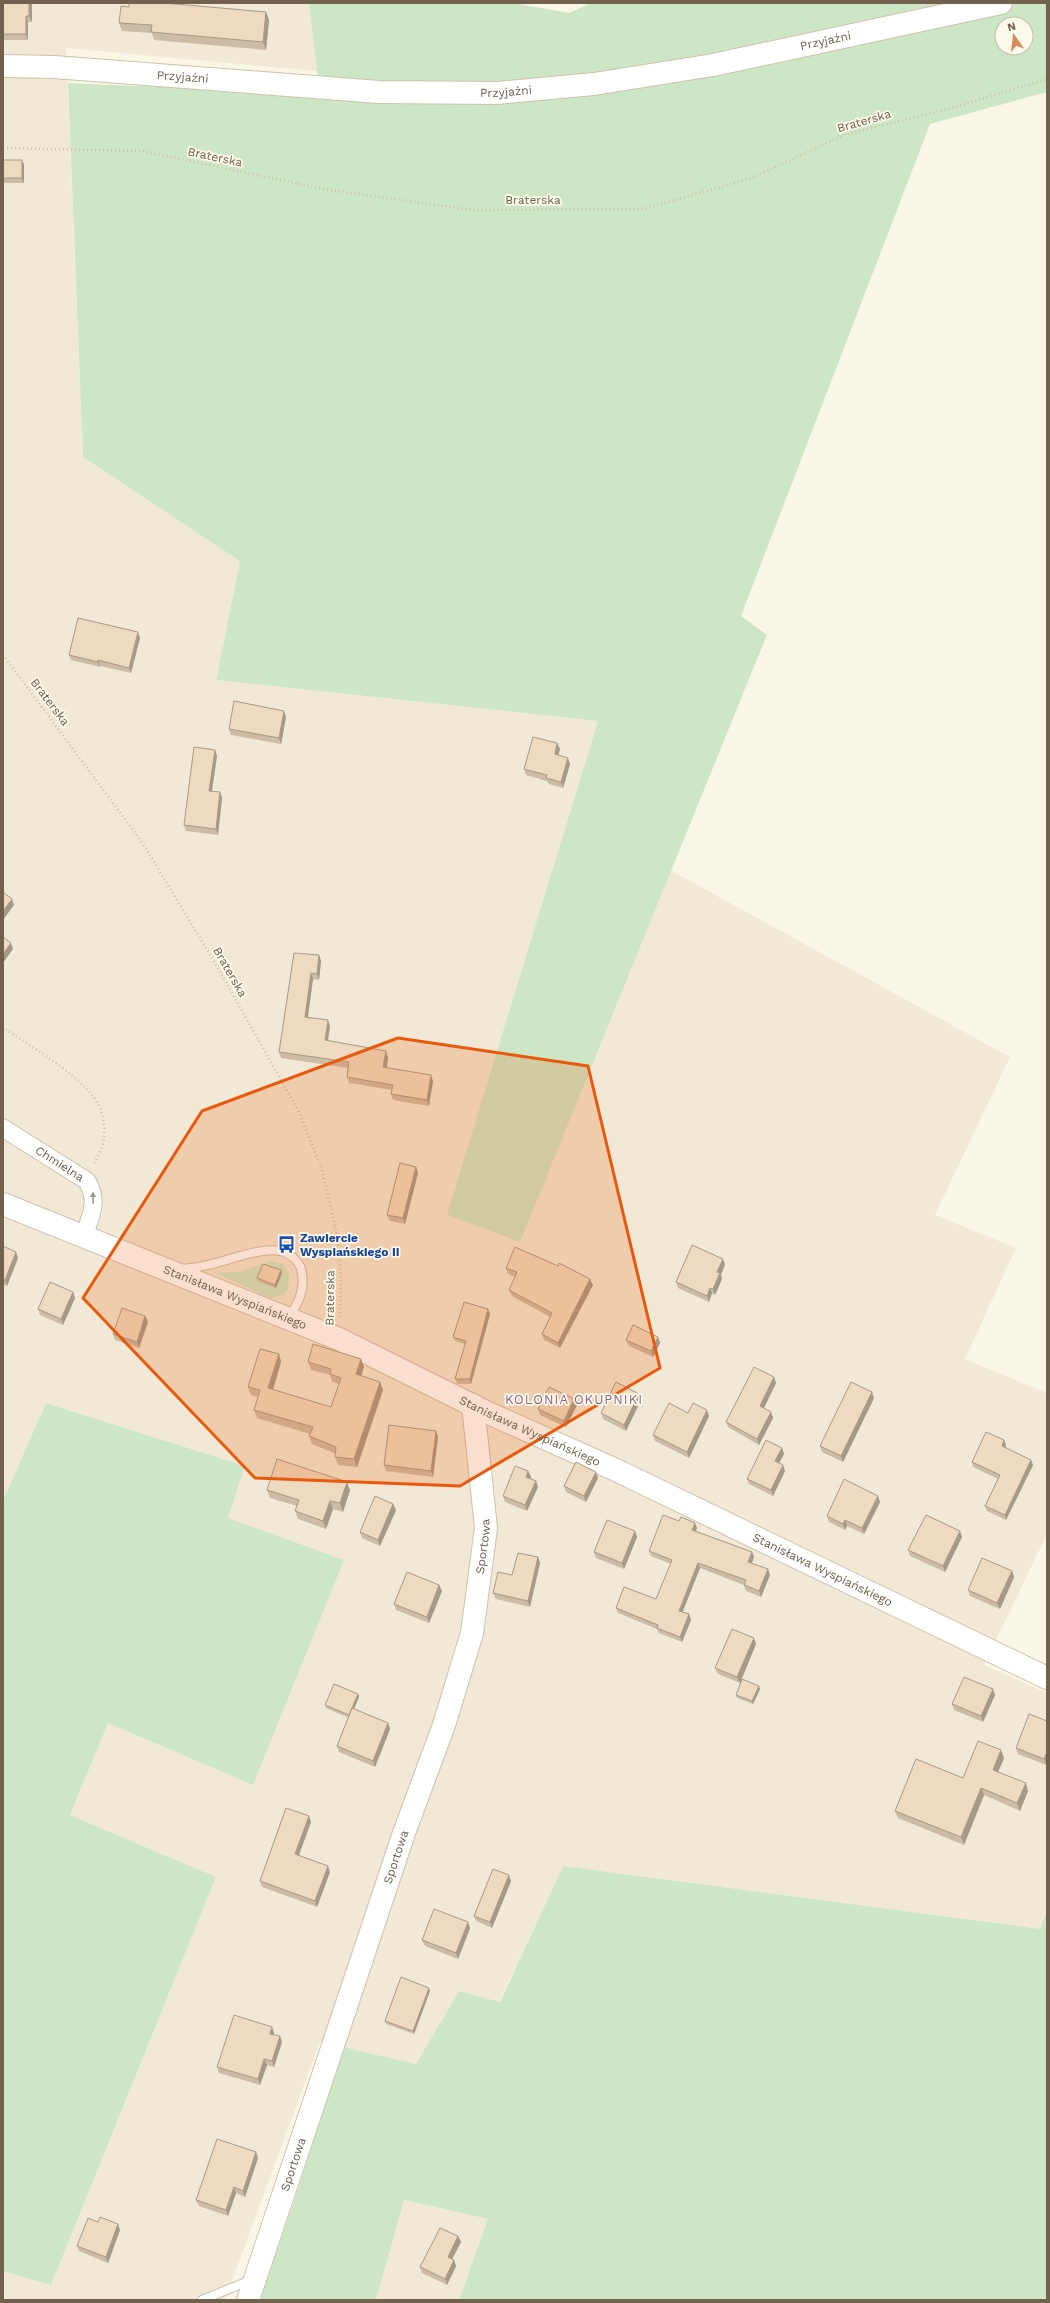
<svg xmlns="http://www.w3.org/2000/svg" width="1050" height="2303" font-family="'Work Sans',sans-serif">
  <rect width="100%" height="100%" fill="#faf6e6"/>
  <g fill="#f1e9d5">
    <path d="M3,3H309L317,71L66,48L83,457L240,561L216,680L598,721L448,1215L520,1242L670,870L1010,1057L935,1215L1016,1248L965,1359L1047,1393V1534L984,1665L1047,1693V1911L1040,1929L563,1866L499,2002L459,1991L416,2064L320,2042L225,2300H3V2271L51,2285L216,1877L70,1815L108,1723L253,1785L228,1518L245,1466L47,1403L3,1501Z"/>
    <path d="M403,2200L488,2219L459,2300H376Z"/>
  </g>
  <g fill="#cde6c6" fill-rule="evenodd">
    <path d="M309,3H513L569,13L591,3H1047V92L930,124L741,616L767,635L520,1242L447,1215L598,721L216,680L240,561L83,457L68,83L133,86L319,88ZM1002,24H1026V48H1002Z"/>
    <path d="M271,1261L283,1264L289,1275L288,1289L284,1294L270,1298L216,1273L238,1272Z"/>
    <path d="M46,1403L245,1466L228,1518L344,1560L253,1785L108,1723L70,1815L216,1877L51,2285L3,2271V1501Z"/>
    <path d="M563,1866L1040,1929L1047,1911V2300H459L488,2219L404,2200L376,2300H260L297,2193L342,2047L416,2064L459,1991L500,2002Z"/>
  </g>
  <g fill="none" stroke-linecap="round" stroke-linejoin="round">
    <defs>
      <g id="lane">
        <path d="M181,1269C188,1268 196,1268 203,1266C226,1262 258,1247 281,1251C289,1253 299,1261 301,1269C306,1288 299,1302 289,1318"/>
        <path d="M202,2300L251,2280"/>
      </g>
      <g id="street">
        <path id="s1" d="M3,1128L87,1181C99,1201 91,1215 84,1236"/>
      </g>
      <g id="secondary">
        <path id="s2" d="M3,66L54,67L379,92L497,93L594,84L713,65L1001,3"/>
        <path id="s3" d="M3,1204L339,1339L486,1412L616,1470L1047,1678"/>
        <path id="s4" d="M248,2300L404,1833L444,1725L472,1633L486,1528L473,1405"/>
      </g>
    </defs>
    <use href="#lane" stroke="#cbc0ad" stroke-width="10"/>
    <use href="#street" stroke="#cbc0ad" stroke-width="19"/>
    <use href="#secondary" stroke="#cdc1ab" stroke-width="24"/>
    <g stroke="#d2bea4" stroke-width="2.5" stroke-dasharray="1 3" stroke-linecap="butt">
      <path d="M3,148L142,151L324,189L472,210L643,209L752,178L844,135L948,109L1047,79"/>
      <path d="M3,655L142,842L215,963L299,1112L321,1167L336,1229L341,1276L340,1317"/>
      <path d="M3,1027C30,1047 91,1080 101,1111C105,1121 105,1132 103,1142C102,1149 97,1157 94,1164"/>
    </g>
    <use href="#lane" stroke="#fff" stroke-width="8"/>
    <use href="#street" stroke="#fff" stroke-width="17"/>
    <use href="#secondary" stroke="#fff" stroke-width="22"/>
  </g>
  <g fill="#ccbba5">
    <path d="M3,3H32V22H28V40H3Z"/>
    <path d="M129,7L266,12L269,20L266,50L154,40L152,33L122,31L119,23Z"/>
    <path d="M3,160H22L24,165V183H3Z"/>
    <path d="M140,638L131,673L100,666V667L71,660L69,655Z"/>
    <path d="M286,717L281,744L231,735L229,729Z"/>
    <path d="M557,743L560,749L558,755L570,764L563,788L549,784L547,781L526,775L524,769Z"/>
    <path d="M215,750L217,756L212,791L220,792L222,798L218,835L186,831L184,825Z"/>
    <path d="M319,955L321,961L319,980L313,979L308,1017L330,1026L328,1041L388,1057L387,1067L433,1081L429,1106L393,1100L391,1094L392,1090L349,1083L347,1077L348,1068L281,1058L279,1052Z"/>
    <path d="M416,1167L418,1173L405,1224L390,1221L387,1215Z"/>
    <path d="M3,1246L16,1252L18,1258L7,1286L3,1285Z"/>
    <path d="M725,1264L721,1275L722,1279L715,1295L712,1293L709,1302L678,1288L676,1282Z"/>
    <path d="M506,1268L593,1285L560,1348L544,1340L542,1334L550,1317L512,1296L509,1290L515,1277L508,1274Z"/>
    <path d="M282,1273L276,1288L258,1281L257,1278Z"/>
    <path d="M73,1292L75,1298L63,1325L40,1315L38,1309Z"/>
    <path d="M488,1309L490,1314L471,1384H457L455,1379L465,1344L455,1341L453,1337Z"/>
    <path d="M145,1316L148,1322L139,1348L115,1340L113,1334Z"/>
    <path d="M658,1337L660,1343L653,1357L629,1346L626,1340Z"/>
    <path d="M279,1354L281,1362L273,1390L331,1407L339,1384L332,1382L330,1375L311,1370L308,1362L361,1359L364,1367L361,1376L380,1382L383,1390L357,1467L338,1465L335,1457L336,1454L312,1444L309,1436L310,1434L257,1418L254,1410L258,1397L251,1395L248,1387Z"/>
    <path d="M774,1377L776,1383L764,1408L771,1412L773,1418L759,1445L728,1427L726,1422Z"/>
    <path d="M874,1398L843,1462L822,1452L820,1446Z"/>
    <path d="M574,1399L577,1405L566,1427L540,1415L538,1409Z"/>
    <path d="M641,1400L626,1431L603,1419L601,1413Z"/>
    <path d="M688,1413L709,1416L689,1458L655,1441L653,1435Z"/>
    <path d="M436,1431L438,1437L433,1477L386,1471L384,1465Z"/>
    <path d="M1004,1440L1006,1445L1005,1447L1031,1460L1033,1465L1006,1520L987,1511L985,1506L998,1479L973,1467L972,1462Z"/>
    <path d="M782,1448L784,1454L779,1463L783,1465L785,1471L773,1496L749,1484L747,1479Z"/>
    <path d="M528,1471L531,1477L530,1478L536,1481L538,1487L527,1511L505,1502L503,1496Z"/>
    <path d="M596,1472L598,1478L586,1502L566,1492L564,1486Z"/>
    <path d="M267,1490H350L343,1512L333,1509L326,1529L298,1519L295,1511L297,1506L270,1498Z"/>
    <path d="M880,1502L864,1534L847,1526L845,1530L829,1522L827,1516Z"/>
    <path d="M393,1504L396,1510L380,1546L362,1538L360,1532Z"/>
    <path d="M679,1521L695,1523L697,1528L696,1531L752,1552L754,1557L752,1563L770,1575L761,1597L746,1591L744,1585L700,1568L682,1612L689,1614L691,1620L682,1642L659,1633L657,1629L618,1613L616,1608L656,1599L671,1564L651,1556L649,1551Z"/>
    <path d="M635,1531L637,1537L624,1569L596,1558L594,1552Z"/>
    <path d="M960,1531L962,1537L945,1572L910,1556L908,1550Z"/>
    <path d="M538,1557L540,1563L530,1607L496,1599L493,1593L512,1575Z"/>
    <path d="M1012,1571L1014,1577L1000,1609L970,1596L968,1590Z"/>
    <path d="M439,1585L442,1591L429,1623L396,1610L394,1604Z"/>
    <path d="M756,1644L740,1683L718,1674L715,1668Z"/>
    <path d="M760,1689L753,1704L737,1698L736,1695Z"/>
    <path d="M358,1694L359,1697L354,1709L388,1723L390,1729L375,1767L339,1752L337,1746L349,1718L326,1708L325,1705Z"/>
    <path d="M995,1695L983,1722L954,1710L952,1704Z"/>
    <path d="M1029,1714L1046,1765L1018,1754L1016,1748Z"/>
    <path d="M1004,1758L998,1772L1028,1791L1020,1811L984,1795L964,1845L898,1818L895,1811L963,1778Z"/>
    <path d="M309,1816L311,1822L299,1855L330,1872L317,1907L262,1887L260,1881Z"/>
    <path d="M509,1875L511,1881L492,1928L476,1921L474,1916Z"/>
    <path d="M470,1928L458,1959L425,1946L422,1940Z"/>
    <path d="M430,1991L414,2034L386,2024L385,2021Z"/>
    <path d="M272,2027L274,2033V2035L282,2042L274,2067L267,2065L260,2085L219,2073L217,2067Z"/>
    <path d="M258,2158L245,2197L236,2193L228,2216L199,2206L196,2200Z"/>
    <path d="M98,2222L120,2230L108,2263L79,2251L77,2246Z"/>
    <path d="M458,2236L461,2242L452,2259L454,2260L456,2266L447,2285L422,2273L420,2267Z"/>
  </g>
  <g fill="#a69986">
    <path d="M29,3H32V22L29,16Z"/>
    <path d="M266,12L269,20L266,50L263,42Z"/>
    <path d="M26,16L28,22V40L26,34Z"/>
    <path d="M22,160L24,165V183L22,178Z"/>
    <path d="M138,632L140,638L131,673L129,668Z"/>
    <path d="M98,660L100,666V667L98,662Z"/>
    <path d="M284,711L286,717L281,744L279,738Z"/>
    <path d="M557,743L560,749L557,760L555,754Z"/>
    <path d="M215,750L217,756L211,797L209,791Z"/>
    <path d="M568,758L570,764L563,788L561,782Z"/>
    <path d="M220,792L222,798L218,835L216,829Z"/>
    <path d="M12,899L14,905L3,920V911Z"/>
    <path d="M11,943L13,949L3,963V954Z"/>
    <path d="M319,955L321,961L319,980L317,974Z"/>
    <path d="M311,973L313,979L307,1023L305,1017Z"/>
    <path d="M328,1020L330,1026L327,1046L325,1040Z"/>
    <path d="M386,1051L388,1057L386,1073L383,1067Z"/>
    <path d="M431,1075L433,1081L429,1106L427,1100Z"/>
    <path d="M416,1167L418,1173L405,1224L403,1218Z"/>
    <path d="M16,1252L18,1258L7,1286L5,1280Z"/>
    <path d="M723,1259L725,1264L721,1275L722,1279L715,1295L713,1289L717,1272Z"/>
    <path d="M281,1270L282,1273L276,1288L275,1285Z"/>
    <path d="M590,1279L593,1285L560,1348L558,1343Z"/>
    <path d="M710,1288L712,1293L709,1302L707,1296Z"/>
    <path d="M73,1292L75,1298L63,1325L61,1319Z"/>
    <path d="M488,1309L490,1314L471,1384L470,1379Z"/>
    <path d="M145,1316L148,1322L139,1348L137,1342Z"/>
    <path d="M658,1337L660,1343L653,1357L651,1351Z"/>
    <path d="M279,1354L281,1362L271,1396L268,1388Z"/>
    <path d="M361,1359L364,1367L359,1382L356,1374Z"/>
    <path d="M774,1377L776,1383L762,1412L760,1406Z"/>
    <path d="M380,1382L383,1390L357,1467L354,1459Z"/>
    <path d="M872,1392L874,1398L843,1462L841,1456Z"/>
    <path d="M639,1394L641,1400L626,1431L624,1425Z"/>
    <path d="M574,1399L577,1405L566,1427L564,1421Z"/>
    <path d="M707,1410L709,1416L689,1458L687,1452Z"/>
    <path d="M771,1412L773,1418L759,1445L757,1439Z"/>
    <path d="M436,1431L438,1437L433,1477L431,1471Z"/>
    <path d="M1004,1440L1006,1445L1004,1451L1002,1446Z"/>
    <path d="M782,1448L784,1454L777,1467L775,1461Z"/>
    <path d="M1031,1460L1033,1465L1006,1520L1005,1515Z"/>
    <path d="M783,1465L785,1471L773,1496L771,1490Z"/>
    <path d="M528,1471L531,1477L528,1483L526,1477Z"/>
    <path d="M596,1472L598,1478L586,1502L584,1496Z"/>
    <path d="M536,1481L538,1487L527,1511L525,1505Z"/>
    <path d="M347,1482L350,1490L343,1512L340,1503Z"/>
    <path d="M878,1496L880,1502L864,1534L862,1528Z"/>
    <path d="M330,1501L333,1509L326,1529L323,1521Z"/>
    <path d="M393,1504L396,1510L380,1546L378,1540Z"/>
    <path d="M845,1520L847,1526L845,1530L843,1524Z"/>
    <path d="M695,1523L697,1528L694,1535L692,1530Z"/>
    <path d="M635,1531L637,1537L624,1569L622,1563Z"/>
    <path d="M960,1531L962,1537L945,1572L943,1566Z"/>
    <path d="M752,1552L754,1557L750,1567L748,1562Z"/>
    <path d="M538,1557L540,1563L530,1607L528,1601Z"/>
    <path d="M698,1563L700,1568L681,1616L679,1611Z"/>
    <path d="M768,1569L770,1575L761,1597L759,1591Z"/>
    <path d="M1012,1571L1014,1577L1000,1609L997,1603Z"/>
    <path d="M439,1585L442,1591L429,1623L427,1617Z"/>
    <path d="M689,1614L691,1620L682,1642L680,1637Z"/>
    <path d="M754,1638L756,1644L740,1683L737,1677Z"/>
    <path d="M759,1686L760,1689L753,1704L752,1701Z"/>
    <path d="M993,1689L995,1695L983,1722L981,1716Z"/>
    <path d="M358,1694L359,1697L350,1718L349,1715Z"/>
    <path d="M388,1723L390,1729L375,1767L373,1761Z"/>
    <path d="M1001,1750L1004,1758L996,1777L993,1770Z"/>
    <path d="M1047,1752V1764L1046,1765L1044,1759Z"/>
    <path d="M1026,1783L1028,1791L1020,1811L1017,1803Z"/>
    <path d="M981,1788L984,1795L964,1845L961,1837Z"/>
    <path d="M309,1816L311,1822L297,1860L295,1854Z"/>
    <path d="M328,1866L330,1872L317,1907L315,1901Z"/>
    <path d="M509,1875L511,1881L492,1928L490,1922Z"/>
    <path d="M468,1922L470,1928L458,1959L456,1953Z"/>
    <path d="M429,1988L430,1991L414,2034L413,2031Z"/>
    <path d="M272,2027L274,2033L272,2040L270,2034Z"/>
    <path d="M280,2036L282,2042L274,2067L272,2061Z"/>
    <path d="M264,2059L267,2065L260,2085L258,2079Z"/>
    <path d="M256,2152L258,2158L245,2197L243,2191Z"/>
    <path d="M234,2187L236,2193L228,2216L226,2210Z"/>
    <path d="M118,2224L120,2230L108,2263L106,2257Z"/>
    <path d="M458,2236L461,2242L450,2263L448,2257Z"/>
    <path d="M454,2260L456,2266L447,2285L445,2279Z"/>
  </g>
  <g fill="#eddac0" stroke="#a69986">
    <path d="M3,3H29V16H26V34H3Z"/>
    <path d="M129,3H164L266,12L263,42L151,32L152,25L119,23L121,6L129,7Z"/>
    <rect x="3" y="160" width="19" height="18"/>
    <path d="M78,618L138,632L129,668L98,660V662L69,655Z"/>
    <path d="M234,701L284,711L279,738L229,729Z"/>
    <path d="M533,737L557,743L555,754L568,758L561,782L546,778L547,775L524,769Z"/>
    <path d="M194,747L215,750L209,791L220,792L216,829L184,825Z"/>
    <path d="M3,892L12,899L3,911Z"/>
    <path d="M3,937L11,943L3,954Z"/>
    <path d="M294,953L319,955L317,974L311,973L305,1017L328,1020L325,1040L386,1051L383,1067L431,1075L427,1100L391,1094L393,1085L347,1077L349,1062L279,1052Z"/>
    <path d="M400,1163L416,1167L403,1218L387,1215Z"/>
    <path d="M692,1245L723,1259L717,1272L720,1273L713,1289L710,1288L707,1296L676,1282Z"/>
    <path d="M3,1246L16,1252L5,1280L3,1279Z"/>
    <path d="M515,1247L558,1266L559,1263L590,1279L558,1343L542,1334L552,1313L509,1290L517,1272L506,1268Z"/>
    <path d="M263,1264L281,1270L275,1285L257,1278Z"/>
    <path d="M50,1282L73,1292L61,1319L38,1309Z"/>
    <path d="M464,1302L488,1309L470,1379H455L466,1341L453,1337Z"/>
    <path d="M122,1308L145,1316L137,1342L113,1334Z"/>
    <path d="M633,1325L658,1337L651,1351L626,1340Z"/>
    <path d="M313,1344L361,1359L356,1374L380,1382L354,1459L335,1457L336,1447L309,1436L313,1427L254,1410L260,1390L248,1387L260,1349L279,1354L268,1388L331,1407L341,1378L330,1374L331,1369L308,1362Z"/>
    <path d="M754,1367L774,1377L760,1406L771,1412L757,1439L726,1422Z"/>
    <path d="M616,1382L639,1394L624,1425L601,1413Z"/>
    <path d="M851,1382L872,1392L841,1456L820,1446Z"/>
    <path d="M549,1387L574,1399L564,1421L538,1409Z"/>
    <path d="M669,1403L688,1413L693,1403L707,1410L687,1452L653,1435Z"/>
    <path d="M389,1425L436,1431L431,1471L384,1465Z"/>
    <path d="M986,1432L1004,1440L1002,1446L1031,1460L1005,1515L985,1506L1000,1475L972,1462Z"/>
    <path d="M766,1440L782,1448L775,1461L783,1465L771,1490L747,1479Z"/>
    <path d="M277,1459L347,1482L340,1503L330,1501L323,1521L295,1511L299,1500L267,1490Z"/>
    <path d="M576,1462L596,1472L584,1496L564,1486Z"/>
    <path d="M515,1466L528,1471L526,1477L536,1481L525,1505L503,1496Z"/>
    <path d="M844,1479L878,1496L862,1528L845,1520L843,1524L827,1516Z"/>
    <path d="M375,1496L393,1504L378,1540L360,1532Z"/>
    <path d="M663,1515L679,1521L681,1517L695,1523L692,1530L752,1552L748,1562L768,1569L759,1591L744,1585L746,1580L698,1563L679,1611L689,1614L680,1637L657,1628L658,1625L616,1608L624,1587L656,1599L672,1560L649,1551Z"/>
    <path d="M926,1515L960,1531L943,1566L908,1550Z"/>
    <path d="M607,1520L635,1531L622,1563L594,1552Z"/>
    <path d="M518,1553L538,1557L528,1601L493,1593L498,1572L512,1575Z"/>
    <path d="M982,1558L1012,1571L997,1603L968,1590Z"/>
    <path d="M407,1572L439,1585L427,1617L394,1604Z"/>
    <path d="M732,1629L754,1638L737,1677L715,1668Z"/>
    <path d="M964,1677L993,1689L981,1716L952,1704Z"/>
    <path d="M742,1679L759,1686L752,1701L736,1695Z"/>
    <path d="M334,1684L358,1694L349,1715L325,1705Z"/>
    <path d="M352,1708L388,1723L373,1761L337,1746Z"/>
    <path d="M1029,1714L1047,1721V1752L1044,1759L1016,1748Z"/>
    <path d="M978,1741L1001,1750L993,1770L1026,1783L1017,1803L981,1788L961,1837L895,1811L916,1759L963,1778Z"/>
    <path d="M286,1808L309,1816L295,1854L328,1866L315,1901L260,1881Z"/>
    <path d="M493,1869L509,1875L490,1922L474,1916Z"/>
    <path d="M434,1909L468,1922L456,1953L422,1940Z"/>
    <path d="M401,1977L429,1988L413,2031L385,2021Z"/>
    <path d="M234,2015L272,2027L270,2034L280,2036L272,2061L264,2059L258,2079L217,2067Z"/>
    <path d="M217,2139L256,2152L243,2191L234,2187L226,2210L196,2200Z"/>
    <path d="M100,2217L118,2224L106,2257L77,2246L88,2218L98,2222Z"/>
    <path d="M440,2228L458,2236L448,2257L454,2260L445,2279L420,2267Z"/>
  </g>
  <defs><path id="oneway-solid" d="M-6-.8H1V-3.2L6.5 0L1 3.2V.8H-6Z"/></defs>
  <use fill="#a3988b" href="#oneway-solid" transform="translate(93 1198) rotate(-91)"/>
  <path fill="#e8590c" fill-opacity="0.2" stroke="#e8590c" stroke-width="3" stroke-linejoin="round" d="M398,1038L588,1066L660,1368L460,1486L255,1478L83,1298L202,1111Z"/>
  <defs>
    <symbol id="bus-bare" viewBox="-9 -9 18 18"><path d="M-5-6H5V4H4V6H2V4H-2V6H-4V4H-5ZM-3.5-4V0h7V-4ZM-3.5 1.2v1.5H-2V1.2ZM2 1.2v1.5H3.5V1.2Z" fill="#1a4fb4" stroke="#fdfaec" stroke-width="2.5" paint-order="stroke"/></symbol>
  </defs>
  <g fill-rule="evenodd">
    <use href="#bus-bare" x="274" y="1232" width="25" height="25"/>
  </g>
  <g text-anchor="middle" stroke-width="3.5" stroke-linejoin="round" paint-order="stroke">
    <g font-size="12" fill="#71614d" stroke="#fdfaec">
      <text dy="4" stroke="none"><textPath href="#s2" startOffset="828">Przyjaźni</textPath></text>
      <text dy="4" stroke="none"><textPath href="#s2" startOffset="180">Przyjaźni</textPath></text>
      <text dy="4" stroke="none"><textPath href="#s2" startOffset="504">Przyjaźni</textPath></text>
      <text transform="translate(864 121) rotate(-16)" y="4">Braterska</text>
      <text transform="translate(215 157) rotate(12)" y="4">Braterska</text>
      <text x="533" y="204">Braterska</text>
      <text transform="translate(50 702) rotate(53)" y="4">Braterska</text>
      <text transform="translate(230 972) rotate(60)" y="4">Braterska</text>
      <text dy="4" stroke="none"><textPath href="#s1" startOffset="67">Chmielna</textPath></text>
      <text dy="4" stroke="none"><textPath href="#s3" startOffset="250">Stanisława Wyspiańskiego</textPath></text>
      <text transform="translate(330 1298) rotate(-89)" y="4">Braterska</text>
      <text dy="4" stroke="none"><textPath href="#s3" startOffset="574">Stanisława Wyspiańskiego</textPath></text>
      <text dy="4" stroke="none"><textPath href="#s4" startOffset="791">Sportowa</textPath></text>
      <text dy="4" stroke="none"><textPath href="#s3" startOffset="898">Stanisława Wyspiańskiego</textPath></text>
      <text dy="4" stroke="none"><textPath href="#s4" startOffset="467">Sportowa</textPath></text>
      <text dy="4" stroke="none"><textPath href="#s4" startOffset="143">Sportowa</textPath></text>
    </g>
    <g font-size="12" font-weight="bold" fill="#164399" stroke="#fdfaec" text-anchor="start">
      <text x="300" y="1242">Zawiercie<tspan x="300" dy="14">Wyspiańskiego II</tspan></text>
    </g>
    <g font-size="13" letter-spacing="1" fill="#87668d" stroke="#fdfaec">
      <text x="574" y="1404">KOLONIA OKUPNIKI</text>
    </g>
  </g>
  <rect width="1050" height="2303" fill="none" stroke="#71614d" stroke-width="8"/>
  <g transform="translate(1014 36) rotate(346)"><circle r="19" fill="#fdfaec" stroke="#c5bdac"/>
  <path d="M0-3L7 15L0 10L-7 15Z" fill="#d88c57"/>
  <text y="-6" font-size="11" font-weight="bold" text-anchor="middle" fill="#71614d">N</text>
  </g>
</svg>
